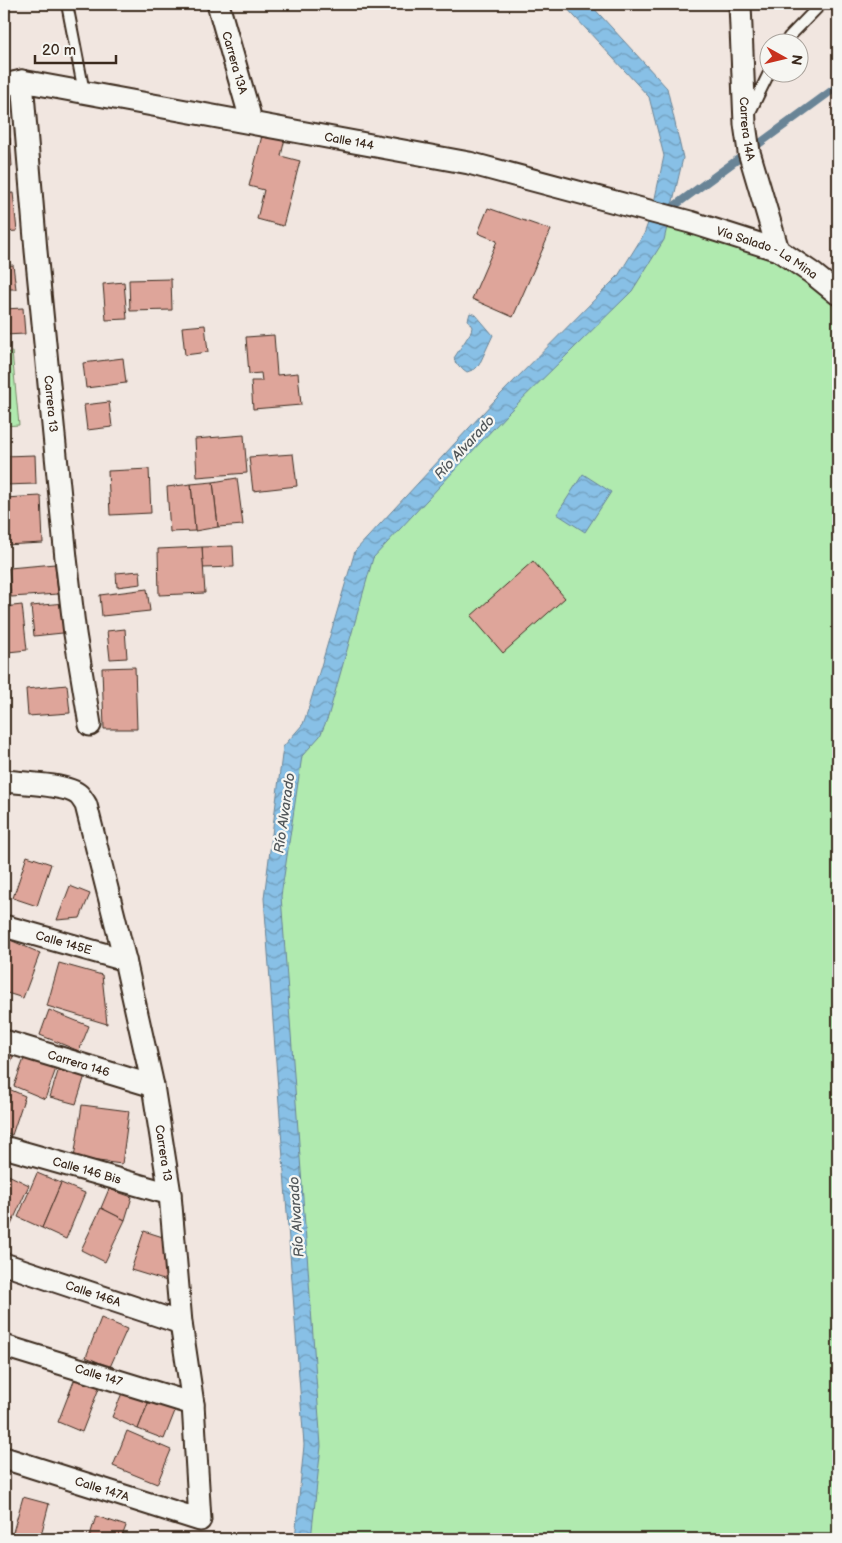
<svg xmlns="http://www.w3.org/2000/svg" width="842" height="1543" font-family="'Balsamiq Sans',sans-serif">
  <defs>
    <pattern id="water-waves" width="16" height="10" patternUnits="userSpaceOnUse" patternTransform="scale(1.25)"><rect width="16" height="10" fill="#88c0e6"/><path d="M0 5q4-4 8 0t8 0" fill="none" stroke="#709cba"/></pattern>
  </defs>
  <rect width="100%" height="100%" fill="#f1e6e0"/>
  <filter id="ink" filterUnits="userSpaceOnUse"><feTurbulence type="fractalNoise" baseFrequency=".02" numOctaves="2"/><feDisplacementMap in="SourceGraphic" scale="10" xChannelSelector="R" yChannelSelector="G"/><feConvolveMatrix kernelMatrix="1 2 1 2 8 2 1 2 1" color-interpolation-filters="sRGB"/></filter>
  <g filter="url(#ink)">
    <g fill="#b0eaaf" stroke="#768a66">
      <path d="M662,215L791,267L838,304V1539H303L312,1445L273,897L293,754L311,730L364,553L626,282Z"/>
      <path d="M12,352L19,425L4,426V353Z"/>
    </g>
    <g fill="url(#water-waves)" stroke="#698496">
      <path d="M563,4H590L667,88L683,158L664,240L632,291L507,414L373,558L328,717L320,736L302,756L281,896L321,1446L311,1539H295L304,1445L264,898L283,747L303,724L308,710L355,551L495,400L618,276L644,234L652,212L664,156L649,97Z"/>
      <path d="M470,313L476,315L493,335L479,365L475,369L467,372L456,364L454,358L471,332L472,327L468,320Z"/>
      <path d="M583,474L611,492L585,532L557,514Z"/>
    </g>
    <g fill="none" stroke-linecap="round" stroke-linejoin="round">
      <path stroke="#698496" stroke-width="8" d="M666,212L838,86"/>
    </g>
    <g fill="#dea59a" stroke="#3b2a1e">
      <path d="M264,128L286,134L281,156L300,161L283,226L257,219L264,190L249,186Z"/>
      <path d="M4,138H10L12,166H4Z"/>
      <path d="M13,193L17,231L4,232V194Z"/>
      <path d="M488,208L551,230L513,317L472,299L497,241L478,233Z"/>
      <path d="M13,265L16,289H4V266Z"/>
      <path d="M171,279L172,310L130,311L129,280Z"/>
      <path d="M124,282L127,319L106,320L103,284Z"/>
      <path d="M23,308L25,334L4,335V309Z"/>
      <path d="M205,325L208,352L185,355L182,327Z"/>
      <path d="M274,335L277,375L298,373L301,405L253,409L251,381H262L261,373L249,374L246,337Z"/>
      <path d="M123,358L126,383L86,388L83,363Z"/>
      <path d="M109,402L112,427L87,430L84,405Z"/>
      <path d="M244,435L247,473L197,477L195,439Z"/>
      <path d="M293,454L297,486L253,491L249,457Z"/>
      <path d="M35,455L36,484L4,485V456Z"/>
      <path d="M149,469L151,513L110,515L108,471Z"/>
      <path d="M237,478L243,525L218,527L213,482Z"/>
      <path d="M213,482L218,527L195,531L191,484Z"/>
      <path d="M191,484L195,531L170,532L167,487Z"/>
      <path d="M41,496L43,543L4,545V498Z"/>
      <path d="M233,546L234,567L203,568L202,547Z"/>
      <path d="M202,547L205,593L159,595L158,549Z"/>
      <path d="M533,561L565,598L503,653L471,616Z"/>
      <path d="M55,564L58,594L11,597L9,568Z"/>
      <path d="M140,571L141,584L117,587L116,573Z"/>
      <path d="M147,589L150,611L102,616L100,595Z"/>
      <path d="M65,603L72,632L34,636L31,606Z"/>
      <path d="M22,605L27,650L8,652L4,607Z"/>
      <path d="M125,629L127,658L110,659L107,631Z"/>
      <path d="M135,667L137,729H104L102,668Z"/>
      <path d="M67,685L70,713L28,716L26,689Z"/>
      <path d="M27,856L51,864L37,906L13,898Z"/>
      <path d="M70,886L90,894L80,918L57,920Z"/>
      <path d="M8,939L40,953L23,998L4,992V960Z"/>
      <path d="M59,963L102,975L107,1024L47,1006Z"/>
      <path d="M49,1010L89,1026L79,1051L40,1035Z"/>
      <path d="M4,1047L16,1050L4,1077Z"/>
      <path d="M25,1056L57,1066L45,1099L14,1086Z"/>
      <path d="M61,1062L87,1069L76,1104L50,1097Z"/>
      <path d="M4,1087L25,1096L12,1135L4,1131Z"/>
      <path d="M82,1105L129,1111L122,1164L74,1158Z"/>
      <path d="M4,1173L29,1185L11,1225L4,1222Z"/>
      <path d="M37,1173L61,1183L42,1228L18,1217Z"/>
      <path d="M61,1183L85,1193L66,1239L42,1228Z"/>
      <path d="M109,1189L132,1197L125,1220L101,1208Z"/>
      <path d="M101,1208L125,1220L105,1262L81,1250Z"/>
      <path d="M144,1231L169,1239L167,1281L131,1270Z"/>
      <path d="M101,1318L127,1329L110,1367L86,1357Z"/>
      <path d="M77,1373L101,1383L82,1432L58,1422Z"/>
      <path d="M125,1386L151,1396L138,1429L112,1417Z"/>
      <path d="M151,1396L177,1406L164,1439L138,1429Z"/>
      <path d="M127,1431L171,1450L157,1484L113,1466Z"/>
      <path d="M4,1472L8,1473L4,1488Z"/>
      <path d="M23,1497L49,1504L40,1539H11Z"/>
      <path d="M96,1516L126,1526L121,1539H89Z"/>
    </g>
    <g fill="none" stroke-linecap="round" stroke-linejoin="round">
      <defs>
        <g id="lane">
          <path d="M67,4L84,92"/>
          <path d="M786,42L789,37L821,4"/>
          <path d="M749,114L770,71"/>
        </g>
        <g id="street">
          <path id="s1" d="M218,4L249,113V122"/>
          <path id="s2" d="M740,4L745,124L749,152L778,250"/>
          <path id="s3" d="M22,81L36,251L66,558L75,634L90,725"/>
          <path id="s4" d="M4,85L22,81L469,163L690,222L778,250L812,273L838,294"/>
          <path id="s5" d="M4,781C21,783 67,784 79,795C82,798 84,802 86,805L125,960L153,1086L170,1194L181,1323L193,1404L200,1520L4,1458"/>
          <path id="s6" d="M4,926L125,960"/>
          <path id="s7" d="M4,1041L153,1086"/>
          <path id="s8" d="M4,1147L170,1194"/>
          <path id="s9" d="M4,1264L181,1323"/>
          <path id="s10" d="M4,1346L193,1404"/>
        </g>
      </defs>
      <use href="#lane" stroke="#3b2a1e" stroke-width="14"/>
      <use href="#street" stroke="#3b2a1e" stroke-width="25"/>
      <use href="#lane" stroke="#f6f6f2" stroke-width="10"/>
      <use href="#street" stroke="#f6f6f2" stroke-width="21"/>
    </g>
  </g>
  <g text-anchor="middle" stroke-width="4.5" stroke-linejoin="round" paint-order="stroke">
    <g font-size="12" fill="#3b2a1e" stroke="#f6f6f2">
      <text dy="4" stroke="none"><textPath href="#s1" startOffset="61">Carrera 13A</textPath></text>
      <text dy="4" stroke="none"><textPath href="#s2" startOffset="125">Carrera 14A</textPath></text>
      <text dy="4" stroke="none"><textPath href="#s4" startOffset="351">Calle 144</textPath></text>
      <text dy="4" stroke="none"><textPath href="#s4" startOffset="785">Vía Salado - La Mina</textPath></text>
      <text dy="4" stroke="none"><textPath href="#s3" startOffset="324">Carrera 13</textPath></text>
      <text dy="4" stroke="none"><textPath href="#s6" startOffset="62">Calle 145E</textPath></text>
      <text dy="4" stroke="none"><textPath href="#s7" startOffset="78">Carrera 146</textPath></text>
      <text dy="4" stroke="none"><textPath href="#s5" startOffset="446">Carrera 13</textPath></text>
      <text dy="4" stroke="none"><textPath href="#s8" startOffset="86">Calle 146 Bis</textPath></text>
      <text dy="4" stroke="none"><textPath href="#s9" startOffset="94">Calle 146A</textPath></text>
      <text dy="4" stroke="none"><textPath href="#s10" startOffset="99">Calle 147</textPath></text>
      <text transform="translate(102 1489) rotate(17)" y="4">Calle 147A</text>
    </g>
    <g font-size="14" font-style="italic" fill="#52575a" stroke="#f6f6f2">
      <text transform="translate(464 447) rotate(-47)" y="5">Río Alvarado</text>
      <text transform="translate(284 813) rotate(-82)" y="5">Río Alvarado</text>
      <text transform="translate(296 1217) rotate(-94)" y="5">Río Alvarado</text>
    </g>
  </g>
  <rect width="842" height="1543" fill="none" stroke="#f6f6f2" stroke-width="20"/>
  <rect x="10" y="10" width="822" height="1523" fill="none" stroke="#3b2a1e" stroke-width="2" filter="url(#ink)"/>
  <g transform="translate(784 58) rotate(98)"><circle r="24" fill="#f6f6f2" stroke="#aba49d"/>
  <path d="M0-4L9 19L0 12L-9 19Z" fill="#c8321e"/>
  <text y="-8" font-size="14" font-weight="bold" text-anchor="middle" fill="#3b2a1e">N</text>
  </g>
  <path d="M35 55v8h81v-8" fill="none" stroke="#3b2a1e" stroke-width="2.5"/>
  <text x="42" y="55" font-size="15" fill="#3b2a1e" stroke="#f6f6f2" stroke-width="4" paint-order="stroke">20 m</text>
</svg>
